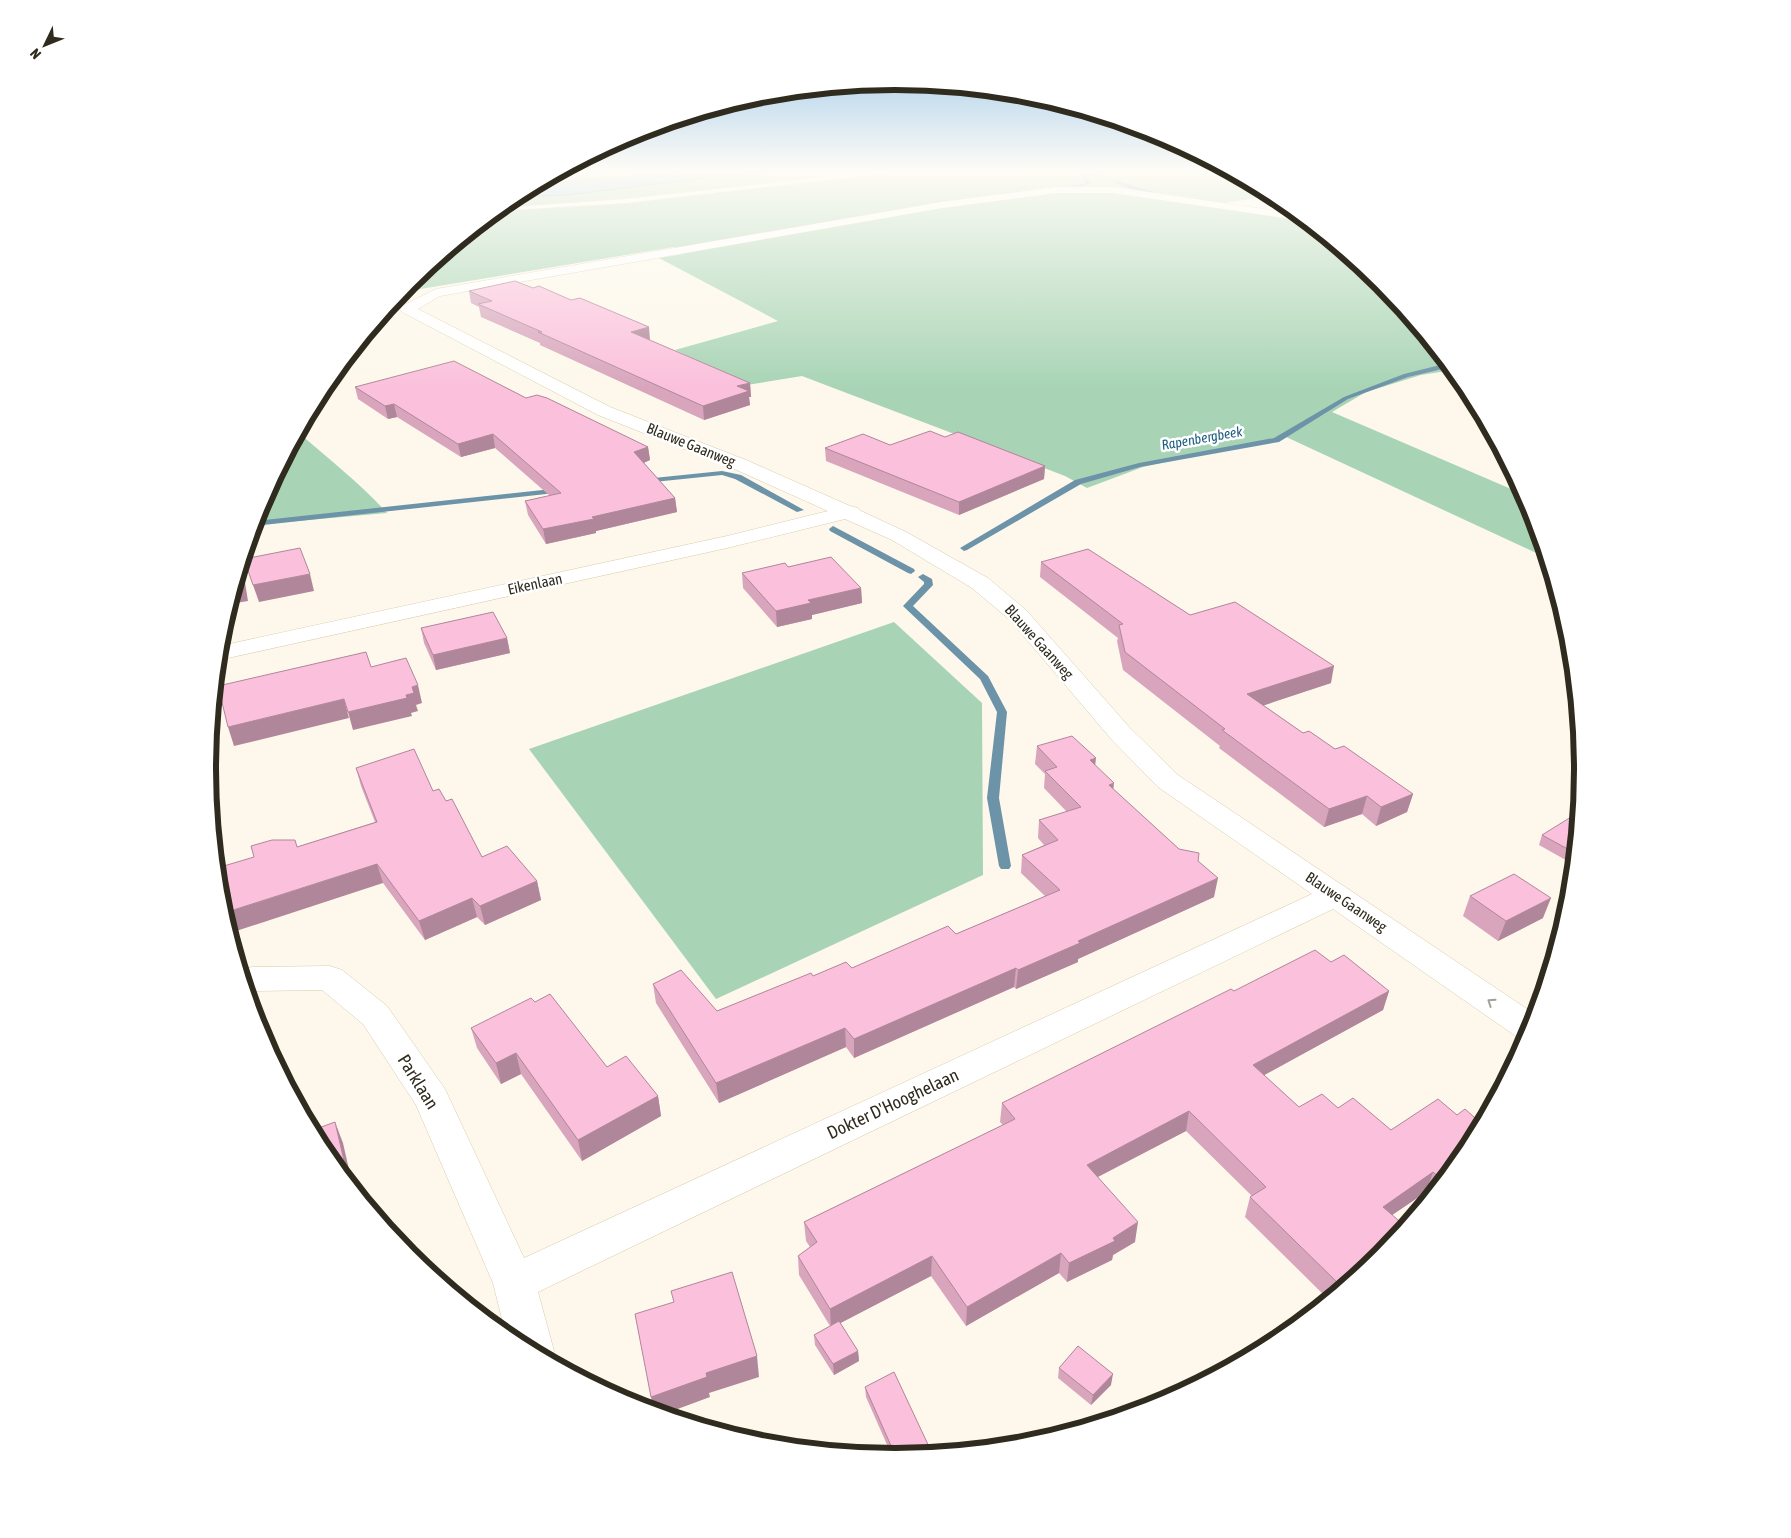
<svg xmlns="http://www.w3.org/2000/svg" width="1791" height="1538" font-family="'Asap Condensed',sans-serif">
  <rect width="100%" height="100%" fill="#fdf8eb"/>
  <g fill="#a8d4b5">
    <path d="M560,172H1231L1273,195L1206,206L1307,222L1382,283L1453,370L1421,375L1366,392L1332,412L1525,495L1531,506L1547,558L1284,436L1143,467L1087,488L1065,476L802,376L747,385L675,350L778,321L659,258L683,254L674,247L402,292L409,282L514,197Z"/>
    <path d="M299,433C329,459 363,486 387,513L254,525L260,506Z"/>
    <path d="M894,622L982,703L983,875L716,999L529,749Z"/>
  </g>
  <path fill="#88c0e3" stroke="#6d93a8" d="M678,172H781L696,179L569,195L537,196L532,188L566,182Z"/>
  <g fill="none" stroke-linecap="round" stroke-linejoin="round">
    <g fill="#6d93a8" fill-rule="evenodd">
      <path d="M1099,172H1111L1086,177L1091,182L1084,186L1049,190L1047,189L1083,184L1086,182L1081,175Z"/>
      <path d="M1117,181L1158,193L1156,194L1131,189L1115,183Z"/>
      <path d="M1023,191L1025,193L1000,195L998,194Z"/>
      <path d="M1448,363L1451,367L1408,377L1348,399L1279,442L1140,467L1081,484L967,550L964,551L960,548L1075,480L1139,463L1274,438L1344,397L1404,374Z"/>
      <path d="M722,471L741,475L804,510L797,512L735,479L722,475L644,483L640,481L644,479Z"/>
      <path d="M561,488H564V492L254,526L255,521Z"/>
      <path d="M833,526L914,569L915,571L911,574L908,573L830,531L829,529Z"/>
      <path d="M923,574L932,579L933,585L913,606L988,676L1007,712L999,798L1011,866L1009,869H1001L999,866L987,798L997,712L980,679L903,606L924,584V582L918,577Z"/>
    </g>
    <defs>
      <g id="lane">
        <path d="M874,172H895L626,203L496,211L500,208L626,199Z"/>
        <path d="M395,300L410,307L411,309L407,311L392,304Z"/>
      </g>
      <path id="street" d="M1056,187H1113L1298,214L1306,221L1113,193H1056L942,208L440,296L418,309L610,407L746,460L850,506L858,508L861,511L906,532L988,578L1026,610L1130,728L1178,775L1536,1015L1526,1041L1520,1039L1333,909L538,1292L554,1351L550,1360L513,1341L506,1335L493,1283L416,1105L363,1024L322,990L255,991L248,993L241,970L252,967L330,966L342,970L387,1006L445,1089L524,1258L1312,894L1158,787L1112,740L1010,620L972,588L892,540L845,519L727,548L219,660L220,646L727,536L828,511L732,468L598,415L402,312L400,309L402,306L436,289L942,202Z"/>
    </defs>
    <use href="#lane" stroke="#d8ccab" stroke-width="2"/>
    <use href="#street" stroke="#d8ccab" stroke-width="1"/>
    <use href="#lane" fill="#fff" fill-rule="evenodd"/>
    <use href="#street" fill="#fff" fill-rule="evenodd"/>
  </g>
  <g fill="#d8a5bd">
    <path d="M469,291L650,340L750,383L751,397H749L750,405L704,420L540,345V343L481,317L479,307L471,303Z"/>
    <path d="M355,387L526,398L648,447L650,460L644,463L675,498L677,512L596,531V533L546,544L528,515L525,501L550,496L495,448L461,457L397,417L388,419L358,399Z"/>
    <path d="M945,437L1045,466L1044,479L959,515L826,461L825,448L890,445Z"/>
    <path d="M1041,562L1190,615L1331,683L1263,705L1303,733L1335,749L1413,794L1407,812L1376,826L1362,814L1324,827L1219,748L1220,746L1123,670L1117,641L1118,638L1040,577Z"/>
    <path d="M788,567L861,588L862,603L812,615V619L777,627L743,588L742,573Z"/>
    <path d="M421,628L507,638L510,653L436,670L424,643Z"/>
    <path d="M1037,746L1095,765L1113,789L1179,849L1198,861L1214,897L1078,959V962L1016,989L1014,987L854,1058L846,1047L719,1103L656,1003L653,984L717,1011L813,976L852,968L956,934L1045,896L1021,873L1022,855L1044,845L1038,838L1039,820L1067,812L1044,788L1045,774L1035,764Z"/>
    <path d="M356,768L433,791L446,801L482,857L537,881L541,900L485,925L477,917L425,940L383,883L297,847L375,822L361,786Z"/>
    <path d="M1578,821L1574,861L1571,863L1539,845L1542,835Z"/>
    <path d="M1470,896L1543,918L1498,941L1463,916Z"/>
    <path d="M1331,962L1389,991L1383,1010L1264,1075L1299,1107L1338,1108L1391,1130L1467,1151L1431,1196L1426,1192L1392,1215L1382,1256L1328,1299L1245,1217L1250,1197L1252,1196L1186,1131L1098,1177L1135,1242L1113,1255L1112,1260L1067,1282L1059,1273L966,1326L931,1276L840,1323L858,1351L859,1361L834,1375L815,1345L814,1335L830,1326L799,1275L798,1256L810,1247L806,1241L804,1222L1003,1125L1000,1122L1002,1103L1234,991Z"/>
    <path d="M471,1028L607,1067L658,1096L661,1116L582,1161L521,1074L501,1084L477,1048Z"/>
    <path d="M1277,1341L1247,1357L1250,1346Z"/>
    <path d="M1059,1368L1111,1385L1091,1405L1058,1378Z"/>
    <path d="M865,1387L932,1453L896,1457L892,1456L866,1397Z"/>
  </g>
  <g fill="#b0869a">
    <path d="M649,327L650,340L631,332Z"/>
    <path d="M750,383L751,397H749L750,405L704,420L703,406L737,386Z"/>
    <path d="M394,404L397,417L388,419L385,406Z"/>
    <path d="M493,434L495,448L461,457L458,444Z"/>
    <path d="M648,447L650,460L636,466L634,452Z"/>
    <path d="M1045,466L1044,479L959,515V502Z"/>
    <path d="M675,498L677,512L596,531V533L546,544L543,529L592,517Z"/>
    <path d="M242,564L248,601L230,604L236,587Z"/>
    <path d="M310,574L314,591L259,602L253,585Z"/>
    <path d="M861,588L862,603L812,615V619L777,627L776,611L808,600Z"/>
    <path d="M507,638L510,653L436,670L433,655Z"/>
    <path d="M1334,666L1331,683L1244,712L1247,694Z"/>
    <path d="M418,685L422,703L416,705L418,711L411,713L412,716L353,730L348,712L406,695L412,687Z"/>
    <path d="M344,699L349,718L234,746L228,727Z"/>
    <path d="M1096,758L1094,776L1090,760Z"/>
    <path d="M1114,783L1112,801L1109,785Z"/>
    <path d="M1413,794L1407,812L1376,826L1381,807Z"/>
    <path d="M1367,796L1362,814L1324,827L1329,809Z"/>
    <path d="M1575,853L1574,861L1571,863Z"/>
    <path d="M377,864L383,883L230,933L224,913Z"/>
    <path d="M1218,878L1214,897L1078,959V962L1016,989L1018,970L1078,941Z"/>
    <path d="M537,881L541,900L485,925L480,906Z"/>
    <path d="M472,898L477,917L425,940L419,921Z"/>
    <path d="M1551,898L1543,918L1498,941L1506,921Z"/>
    <path d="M1016,968L1014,987L854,1058V1039Z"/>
    <path d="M1389,991L1383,1010L1248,1084L1253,1065Z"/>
    <path d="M259,1014L267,1034L271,1052L265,1041Z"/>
    <path d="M845,1028L846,1047L719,1103L716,1083Z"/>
    <path d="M516,1053L521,1074L501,1084L496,1063Z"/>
    <path d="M658,1096L661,1116L582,1161L578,1140Z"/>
    <path d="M1189,1111L1186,1131L1084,1184L1087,1165Z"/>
    <path d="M335,1122L343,1143L353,1187L349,1182Z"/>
    <path d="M1433,1172L1426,1192L1376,1226L1383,1207Z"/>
    <path d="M1138,1222L1135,1242L1113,1255L1112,1260L1067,1282L1069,1263Z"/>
    <path d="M1061,1253L1059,1273L966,1326L967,1307Z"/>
    <path d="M932,1256L931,1276L831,1328L830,1309Z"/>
    <path d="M858,1351L859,1361L834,1375L833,1364Z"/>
    <path d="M757,1356L759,1377L709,1393L710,1397L664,1414L654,1411L651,1397L706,1373Z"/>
    <path d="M1113,1374L1111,1385L1091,1405L1093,1395Z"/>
  </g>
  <g fill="#fbc0dc" stroke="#b0869a">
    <path d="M515,281L533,288L539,286L571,300L580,298L649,327L631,332L750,383L737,386L749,391L703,406L538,332H542L478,304L492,301L469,291Z"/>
    <path d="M454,361L526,398L537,395L547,398L648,447L634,452L675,498L592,517L594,519L543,529L525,501L561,493L493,434L458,444L394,404L385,406L355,387Z"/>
    <path d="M930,431L945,437L958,432L1045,466L959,502L825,448L863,434L890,445Z"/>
    <path d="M300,548L310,574L253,585L244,559Z"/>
    <path d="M1088,549L1190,615L1235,602L1334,666L1247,694L1303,733L1309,731L1335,749L1344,746L1413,794L1381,807L1367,796L1329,809L1222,730L1225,729L1125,652L1119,625L1123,624L1041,562Z"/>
    <path d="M831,557L861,588L808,600L811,603L776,611L742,573L785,563L788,567Z"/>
    <path d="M241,570L243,585L236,587Z"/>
    <path d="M493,612L507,638L433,655L421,628Z"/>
    <path d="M366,652L371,667L406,658L418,685L412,687L414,693L406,695L407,698L348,712L344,699L228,727L218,686Z"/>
    <path d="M1072,736L1096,758L1090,760L1114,783L1109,785L1179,849L1199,853L1198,861L1218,878L1078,941L1080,943L1018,970L1016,968L854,1039L845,1028L716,1083L653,984L681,970L717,1011L811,973L813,976L846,962L852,968L948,926L956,934L1060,890L1022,855L1058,840L1039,820L1081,807L1045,771L1057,767L1037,746Z"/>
    <path d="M414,749L433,791L439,789L446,801L452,799L482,857L507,846L537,881L480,906L472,898L419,921L377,864L224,913L221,903L217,868L254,857L251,846L272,840H295L297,847L377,822L356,768Z"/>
    <path d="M1571,817L1578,821L1575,853L1542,835Z"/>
    <path d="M1514,874L1551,898L1506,921L1470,896Z"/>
    <path d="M1315,950L1331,962L1344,955L1389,991L1253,1065L1299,1107L1322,1094L1338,1108L1353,1098L1391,1130L1438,1099L1457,1115L1465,1109L1482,1124L1467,1151L1443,1181L1433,1172L1383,1207L1405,1226L1382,1256L1346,1284L1342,1287L1250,1197L1266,1187L1189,1111L1087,1165L1138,1222L1113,1238L1115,1241L1069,1263L1061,1253L967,1307L932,1256L830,1309L798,1256L817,1242L804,1222L1015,1119L1002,1103L1231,989L1234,991Z"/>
    <path d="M550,994L607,1067L626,1056L658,1096L578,1140L516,1053L496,1063L471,1028L531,998L535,1002Z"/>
    <path d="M259,1014L265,1041L260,1032L255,1016Z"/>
    <path d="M335,1122L349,1182L324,1151L313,1130Z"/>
    <path d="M732,1272L757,1356L706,1373L707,1377L651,1397L635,1314L674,1302L671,1291Z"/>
    <path d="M1309,1306L1314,1311L1277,1341L1255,1353L1250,1346Z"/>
    <path d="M839,1321L858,1351L833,1364L814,1335Z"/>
    <path d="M1078,1346L1113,1374L1093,1395L1059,1368Z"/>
    <path d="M894,1372L932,1453L896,1457L865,1387Z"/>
  </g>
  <defs><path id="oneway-chevron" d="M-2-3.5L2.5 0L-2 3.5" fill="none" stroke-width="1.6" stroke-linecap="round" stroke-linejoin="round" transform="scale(1.25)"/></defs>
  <use stroke="#a1a09a" href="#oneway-chevron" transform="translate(1491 1002) rotate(-146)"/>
  <linearGradient id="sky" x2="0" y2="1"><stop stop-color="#81b9e6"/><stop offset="0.44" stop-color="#fefcf6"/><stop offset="1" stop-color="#fefcf6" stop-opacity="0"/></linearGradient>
  <rect width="1791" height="388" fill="url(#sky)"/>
  <g text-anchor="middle" stroke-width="5" stroke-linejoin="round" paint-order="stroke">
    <g font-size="14" font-style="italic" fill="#1a5c7f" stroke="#fff">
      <text transform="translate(1202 438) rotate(-10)" y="5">Rapenbergbeek</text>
    </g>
    <g font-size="15" fill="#2f2b1e" stroke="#fff">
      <text transform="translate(691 445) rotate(22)" y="5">Blauwe Gaanweg</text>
      <text transform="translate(535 584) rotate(-12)" y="5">Eikenlaan</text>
      <text transform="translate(1039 642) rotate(48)" y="5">Blauwe Gaanweg</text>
      <text transform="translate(1346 902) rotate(34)" y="5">Blauwe Gaanweg</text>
    </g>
    <g font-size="18" fill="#2f2b1e" stroke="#fff">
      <text transform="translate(418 1082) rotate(58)" y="6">Parklaan</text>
      <text transform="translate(893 1104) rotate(-25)" y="6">Dokter D'Hooghelaan</text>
    </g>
  </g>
  <path d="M0 0H1791V1538H0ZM216 769a679 679 0 1 1 1358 0a679 679 0 1 1-1358 0Z" fill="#fff" fill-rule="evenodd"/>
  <path fill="none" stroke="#2f2b1e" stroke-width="6" d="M216 769a679 679 0 1 1 1358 0a679 679 0 1 1-1358 0Z"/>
  <g transform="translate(45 45) rotate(227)" stroke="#ffffff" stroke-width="4" paint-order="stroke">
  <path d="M0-4L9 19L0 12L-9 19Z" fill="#2f2b1e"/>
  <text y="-8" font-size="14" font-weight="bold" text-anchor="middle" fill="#2f2b1e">N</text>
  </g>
</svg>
